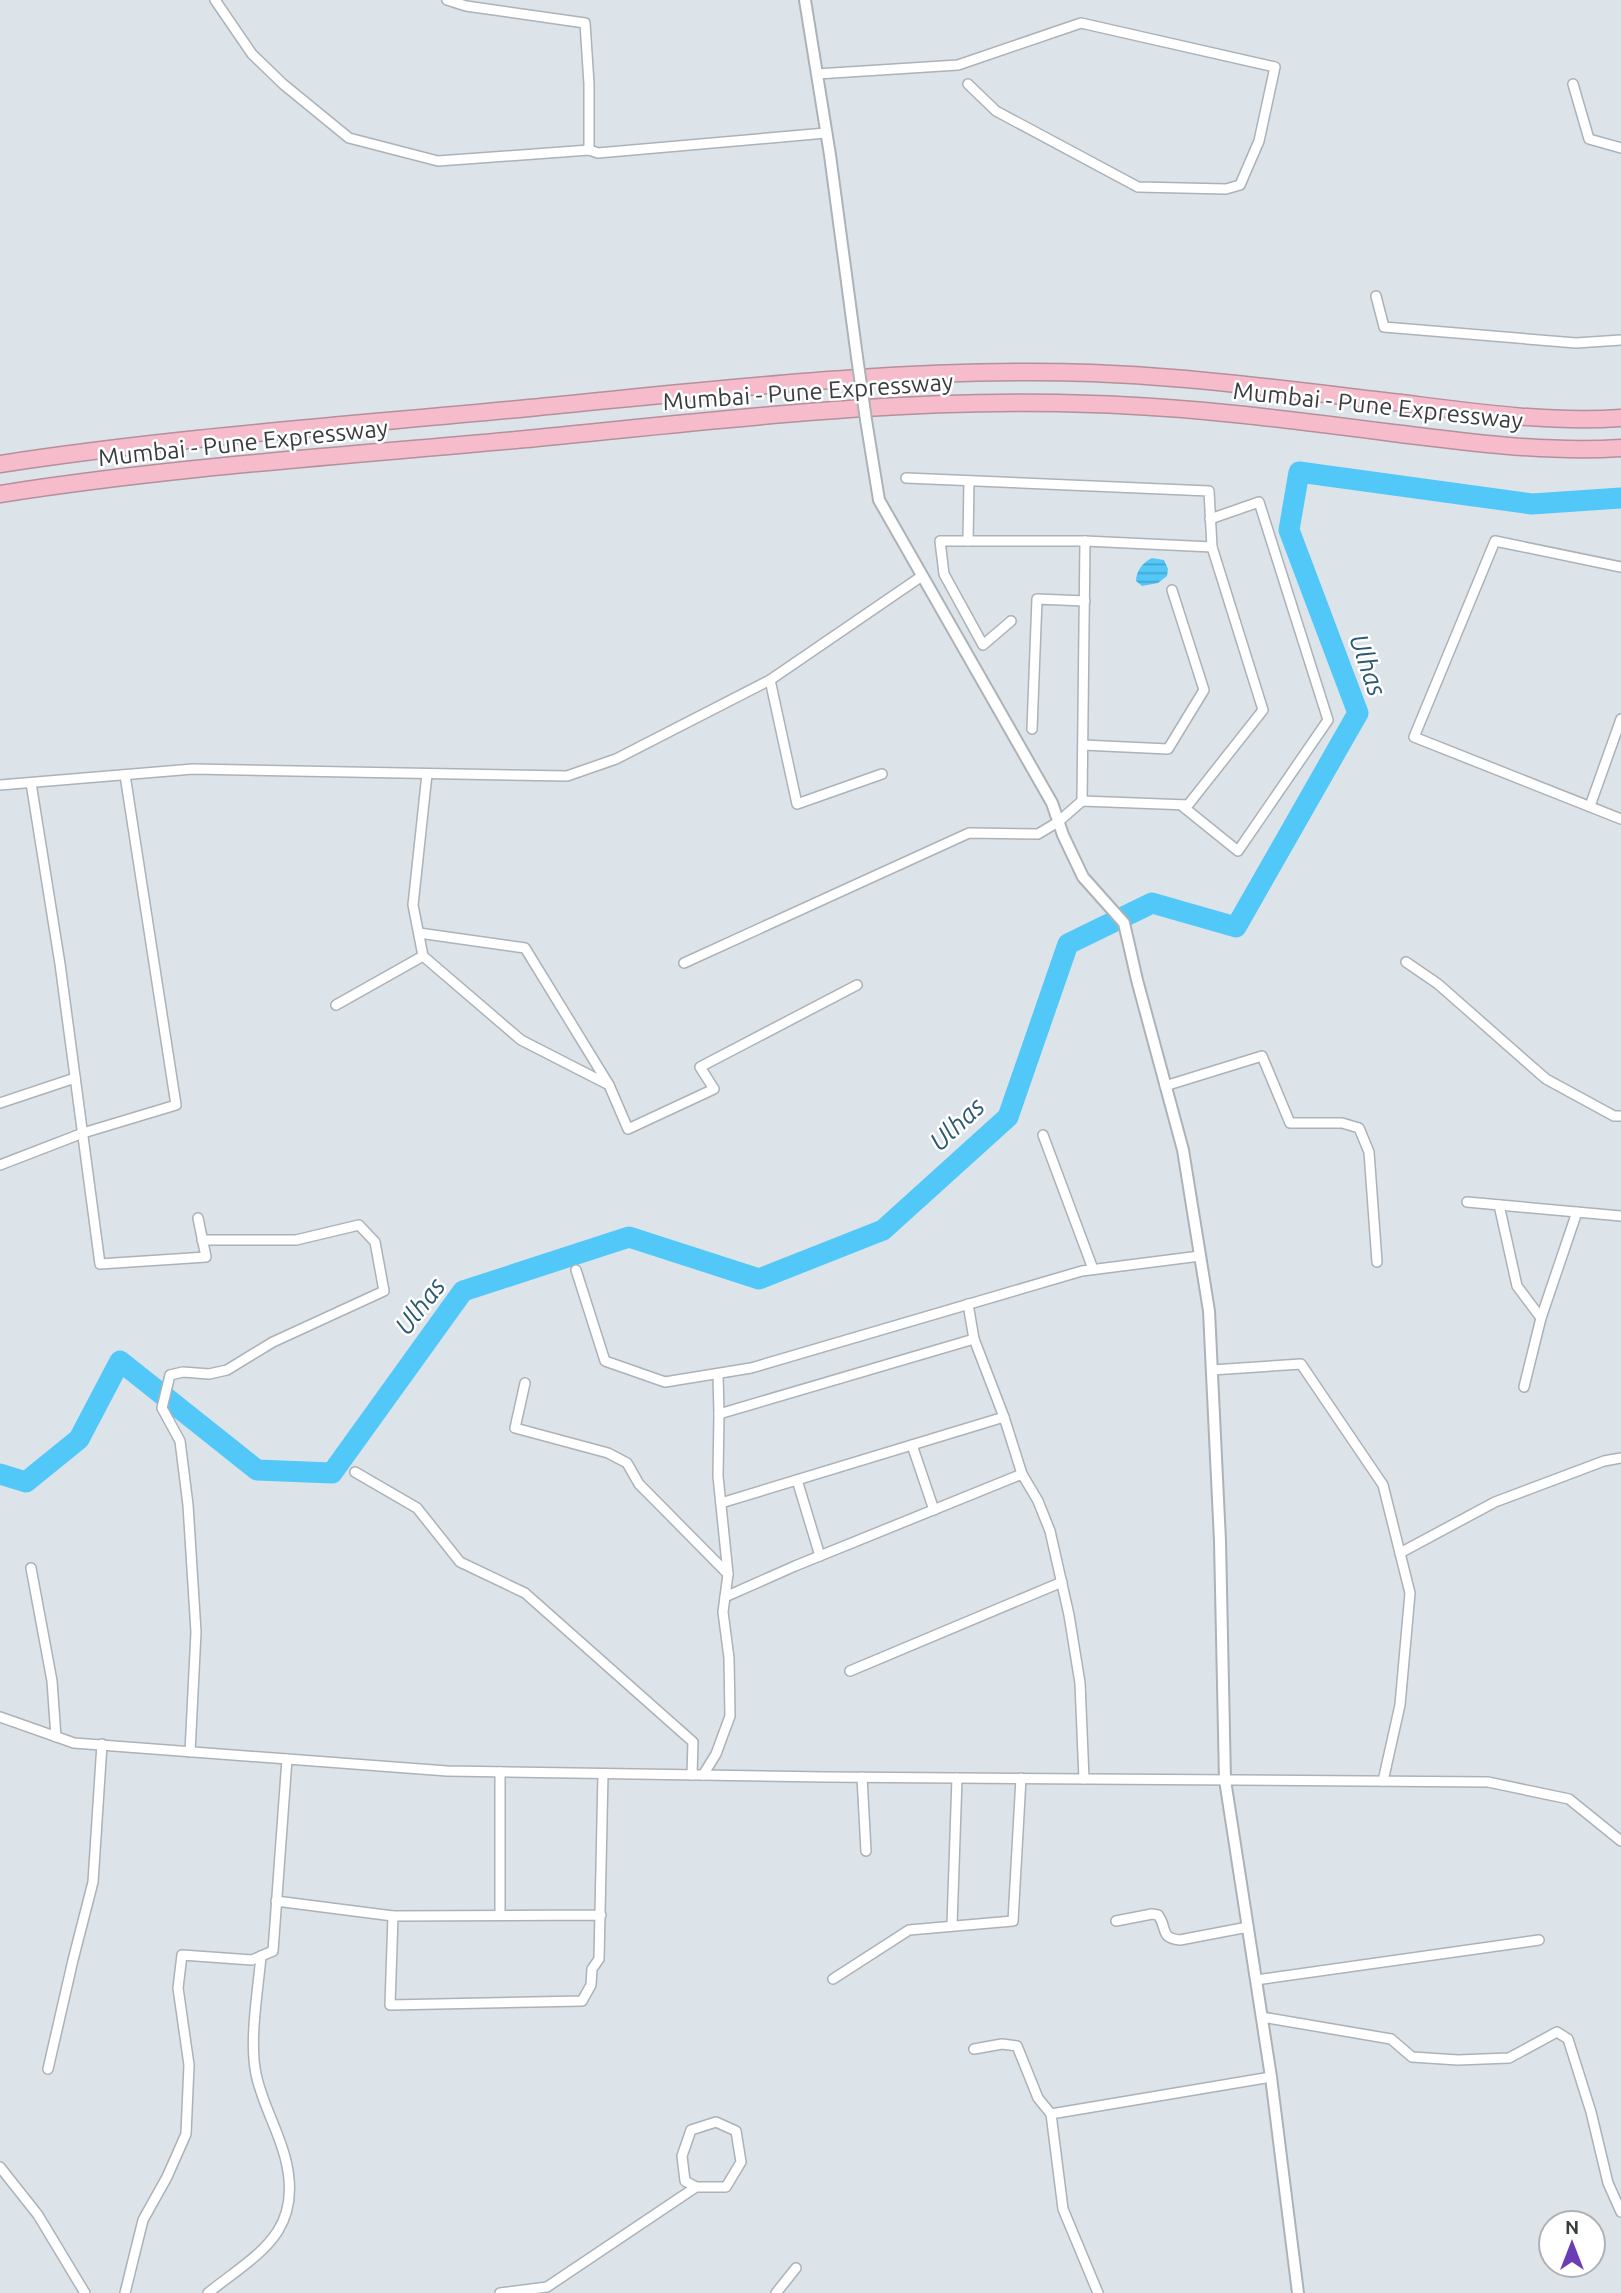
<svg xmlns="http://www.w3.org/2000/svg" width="1621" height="2293" font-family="Ubuntu,sans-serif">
  <defs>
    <pattern id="water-rules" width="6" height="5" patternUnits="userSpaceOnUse" patternTransform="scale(1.75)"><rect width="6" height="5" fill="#52c8f9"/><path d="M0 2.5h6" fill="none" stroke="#45a4cb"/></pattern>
  </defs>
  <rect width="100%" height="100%" fill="#dce4ea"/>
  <path fill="url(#water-rules)" d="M1152,558L1164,560L1168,569L1167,576L1158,583L1142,586L1136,581C1136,571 1143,562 1152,558Z"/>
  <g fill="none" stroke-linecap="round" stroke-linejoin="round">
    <path stroke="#52c8f9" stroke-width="21" d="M0,1474L26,1482L79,1439L120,1361L257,1470L332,1473L463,1291L629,1237L759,1279L883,1230L1008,1117L1068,944L1152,903L1236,927L1358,713L1289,530L1299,472L1532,504L1621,498"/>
    <defs>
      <g id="minor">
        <path d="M215,0L252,54L283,84L349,138L438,161L589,150L598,153L826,133"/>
        <path d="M447,0L466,6L585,23L589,84V150"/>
        <path d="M817,74L958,65L1081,23L1275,67L1259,141L1240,185L1226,189L1138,187L996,111L968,84"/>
        <path d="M1573,84L1589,139L1621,148"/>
        <path d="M1376,296L1384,327L1576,343L1621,340"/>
        <path d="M968,541L969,481"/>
        <path d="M1085,541L1212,547"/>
        <path d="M1621,567L1495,541L1414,737L1621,819"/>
        <path d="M1011,621L983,645L944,574L940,541H1085L1082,801"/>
        <path d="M770,680L797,804L882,774"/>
        <path d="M1032,729L1037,599L1085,601"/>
        <path d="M1083,745L1168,749L1204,690L1172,590"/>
        <path d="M427,774L413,905L423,956L521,1040L609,1085L628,1129L714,1089L700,1067L857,985"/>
        <path d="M31,783L60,964L100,1264L206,1257L198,1218"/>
        <path d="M0,785L193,769L567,776L616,759L770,680L922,576"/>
        <path d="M1181,805L1238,851L1328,720L1259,502L1210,519"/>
        <path d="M1590,806L1621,719"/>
        <path d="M419,933L525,948L609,1085"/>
        <path d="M1406,962L1438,984L1546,1079L1614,1116H1621"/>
        <path d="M684,963L969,833L1038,834L1058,822L1082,801L1188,805L1263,710L1212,547L1209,491L906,478"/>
        <path d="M336,1005L423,956"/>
        <path d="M1165,1086L1262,1056L1290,1123H1342L1359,1128L1369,1152L1377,1262"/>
        <path d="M0,1103L75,1078"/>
        <path d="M1043,1135L1093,1269"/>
        <path d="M0,1165L83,1133L176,1105L125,775"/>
        <path d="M1467,1202L1621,1216"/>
        <path d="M1499,1205L1517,1286L1541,1318"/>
        <path d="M576,1270L605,1361L665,1382L751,1368L1082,1271L1200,1256"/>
        <path d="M974,1339L1004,1417L1022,1474L1038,1501L1050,1531L1069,1615L1080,1683L1084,1779"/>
        <path d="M1212,1370L1301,1364L1383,1485L1410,1593L1400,1705L1383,1781"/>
        <path d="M718,1374L719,1414L974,1339L968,1304"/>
        <path d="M525,1383L515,1428L608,1453L627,1463L639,1484L728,1574"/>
        <path d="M1524,1387L1541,1318L1577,1212"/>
        <path d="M912,1445L934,1510"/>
        <path d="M355,1472L417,1508L460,1562L525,1593L693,1742L692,1775"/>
        <path d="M797,1480L820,1556"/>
        <path d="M721,1503L1004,1417"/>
        <path d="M1400,1553L1495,1502L1604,1461L1621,1458"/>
        <path d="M31,1568L52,1681L56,1737"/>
        <path d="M725,1597L795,1566L1022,1474"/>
        <path d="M850,1671L1062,1582"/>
        <path d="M0,1717L74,1743L447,1771L825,1777L1488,1782L1569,1799L1621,1841"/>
        <path d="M190,1752L196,1632L188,1505L180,1441L162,1408L170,1375L183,1372L209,1374L227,1370L273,1342L384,1291L375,1242L359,1225L296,1240H202"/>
        <path d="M500,1772V1915"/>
        <path d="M703,1775L716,1754L730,1716L729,1658L723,1612L728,1574L718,1476L719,1414"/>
        <path d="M862,1777L866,1851"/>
        <path d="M276,1901L393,1916"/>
        <path d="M601,1915L393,1916L390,2005L582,2001L591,1985L592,1969L599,1959L603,1774"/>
        <path d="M1116,1921L1152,1914L1158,1915C1168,1928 1159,1938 1180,1940L1248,1927"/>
        <path d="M952,1925L957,1778"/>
        <path d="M833,1979L909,1930L1013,1921L1021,1778"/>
        <path d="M1256,1980L1539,1940"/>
        <path d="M1262,2017L1391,2039L1412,2057L1458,2060L1509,2058L1557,2032L1568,2039L1591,2112L1608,2183L1621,2212"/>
        <path d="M974,2049L1002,2044L1017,2046L1038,2098L1051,2114"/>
        <path d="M48,2069L73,1960L93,1882L102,1744"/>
        <path d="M0,2167L38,2215L85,2293"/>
        <path d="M125,2293L143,2220L167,2177L186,2134L189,2065L178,1988L182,1955L252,1960L273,1951L287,1759"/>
        <path d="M208,2293C257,2254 303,2233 286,2161C279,2131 262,2104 256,2074C249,2040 258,1991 261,1956"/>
        <path d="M500,2293L547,2287L696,2187H726L741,2162L736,2131L716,2122L691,2130L682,2156L685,2181L696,2187"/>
        <path d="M776,2293L796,2268"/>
        <path d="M1098,2293L1063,2209L1051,2114L1271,2077"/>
      </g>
      <g id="tertiary">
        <path d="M805,0L830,155L857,357"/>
        <path d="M866,420L879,500L1052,803L1063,835L1083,877L1124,923L1137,980L1183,1150L1209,1311L1220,1541L1225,1780L1271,2077L1298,2293"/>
      </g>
      <g id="motorway">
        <path d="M0,464C175,437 353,425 529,408C716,390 903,367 1092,373C1195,377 1298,391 1401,403C1473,412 1548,423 1621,418"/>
        <path d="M0,494C178,466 358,455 537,438C721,420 906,397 1092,404C1193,407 1293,420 1393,433C1468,442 1545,453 1621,448"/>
      </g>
    </defs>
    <use href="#minor" stroke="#abb2b8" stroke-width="12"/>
    <use href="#tertiary" stroke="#abb2b8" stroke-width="14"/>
    <use href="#motorway" stroke="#b4909b" stroke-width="19"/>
    <use href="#minor" stroke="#fff" stroke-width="9"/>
    <use href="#tertiary" stroke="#fff" stroke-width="10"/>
    <use href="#motorway" stroke="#f6bccc" stroke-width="16"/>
    <defs>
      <path id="tertiary-bridge" d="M857,357L866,420"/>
    </defs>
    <use href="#tertiary-bridge" stroke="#abb2b8" stroke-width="14" stroke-linecap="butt"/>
    <use href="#tertiary-bridge" stroke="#fff" stroke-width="10"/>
  </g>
  <g text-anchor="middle" stroke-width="5" stroke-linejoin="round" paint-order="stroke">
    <g font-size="24" fill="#3a3d40" stroke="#fff">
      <text transform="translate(808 392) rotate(-4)" y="8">Mumbai - Pune Expressway</text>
      <text transform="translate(1378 406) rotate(6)" y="8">Mumbai - Pune Expressway</text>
      <text transform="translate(243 443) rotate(-6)" y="8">Mumbai - Pune Expressway</text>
    </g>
    <g font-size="26" font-style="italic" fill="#2b5a70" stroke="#fff">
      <text transform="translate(1368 665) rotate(71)" y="9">Ulhas</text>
      <text transform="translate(957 1124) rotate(-43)" y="9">Ulhas</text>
      <text transform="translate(420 1306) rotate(-52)" y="9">Ulhas</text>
    </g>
  </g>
  <g transform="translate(1572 2244)"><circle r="33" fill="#ffffff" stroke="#b0b1b3" stroke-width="2"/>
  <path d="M0-5L12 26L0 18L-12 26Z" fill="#6b3eb6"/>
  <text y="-10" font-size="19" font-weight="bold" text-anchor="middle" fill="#3a3d40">N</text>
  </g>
</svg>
